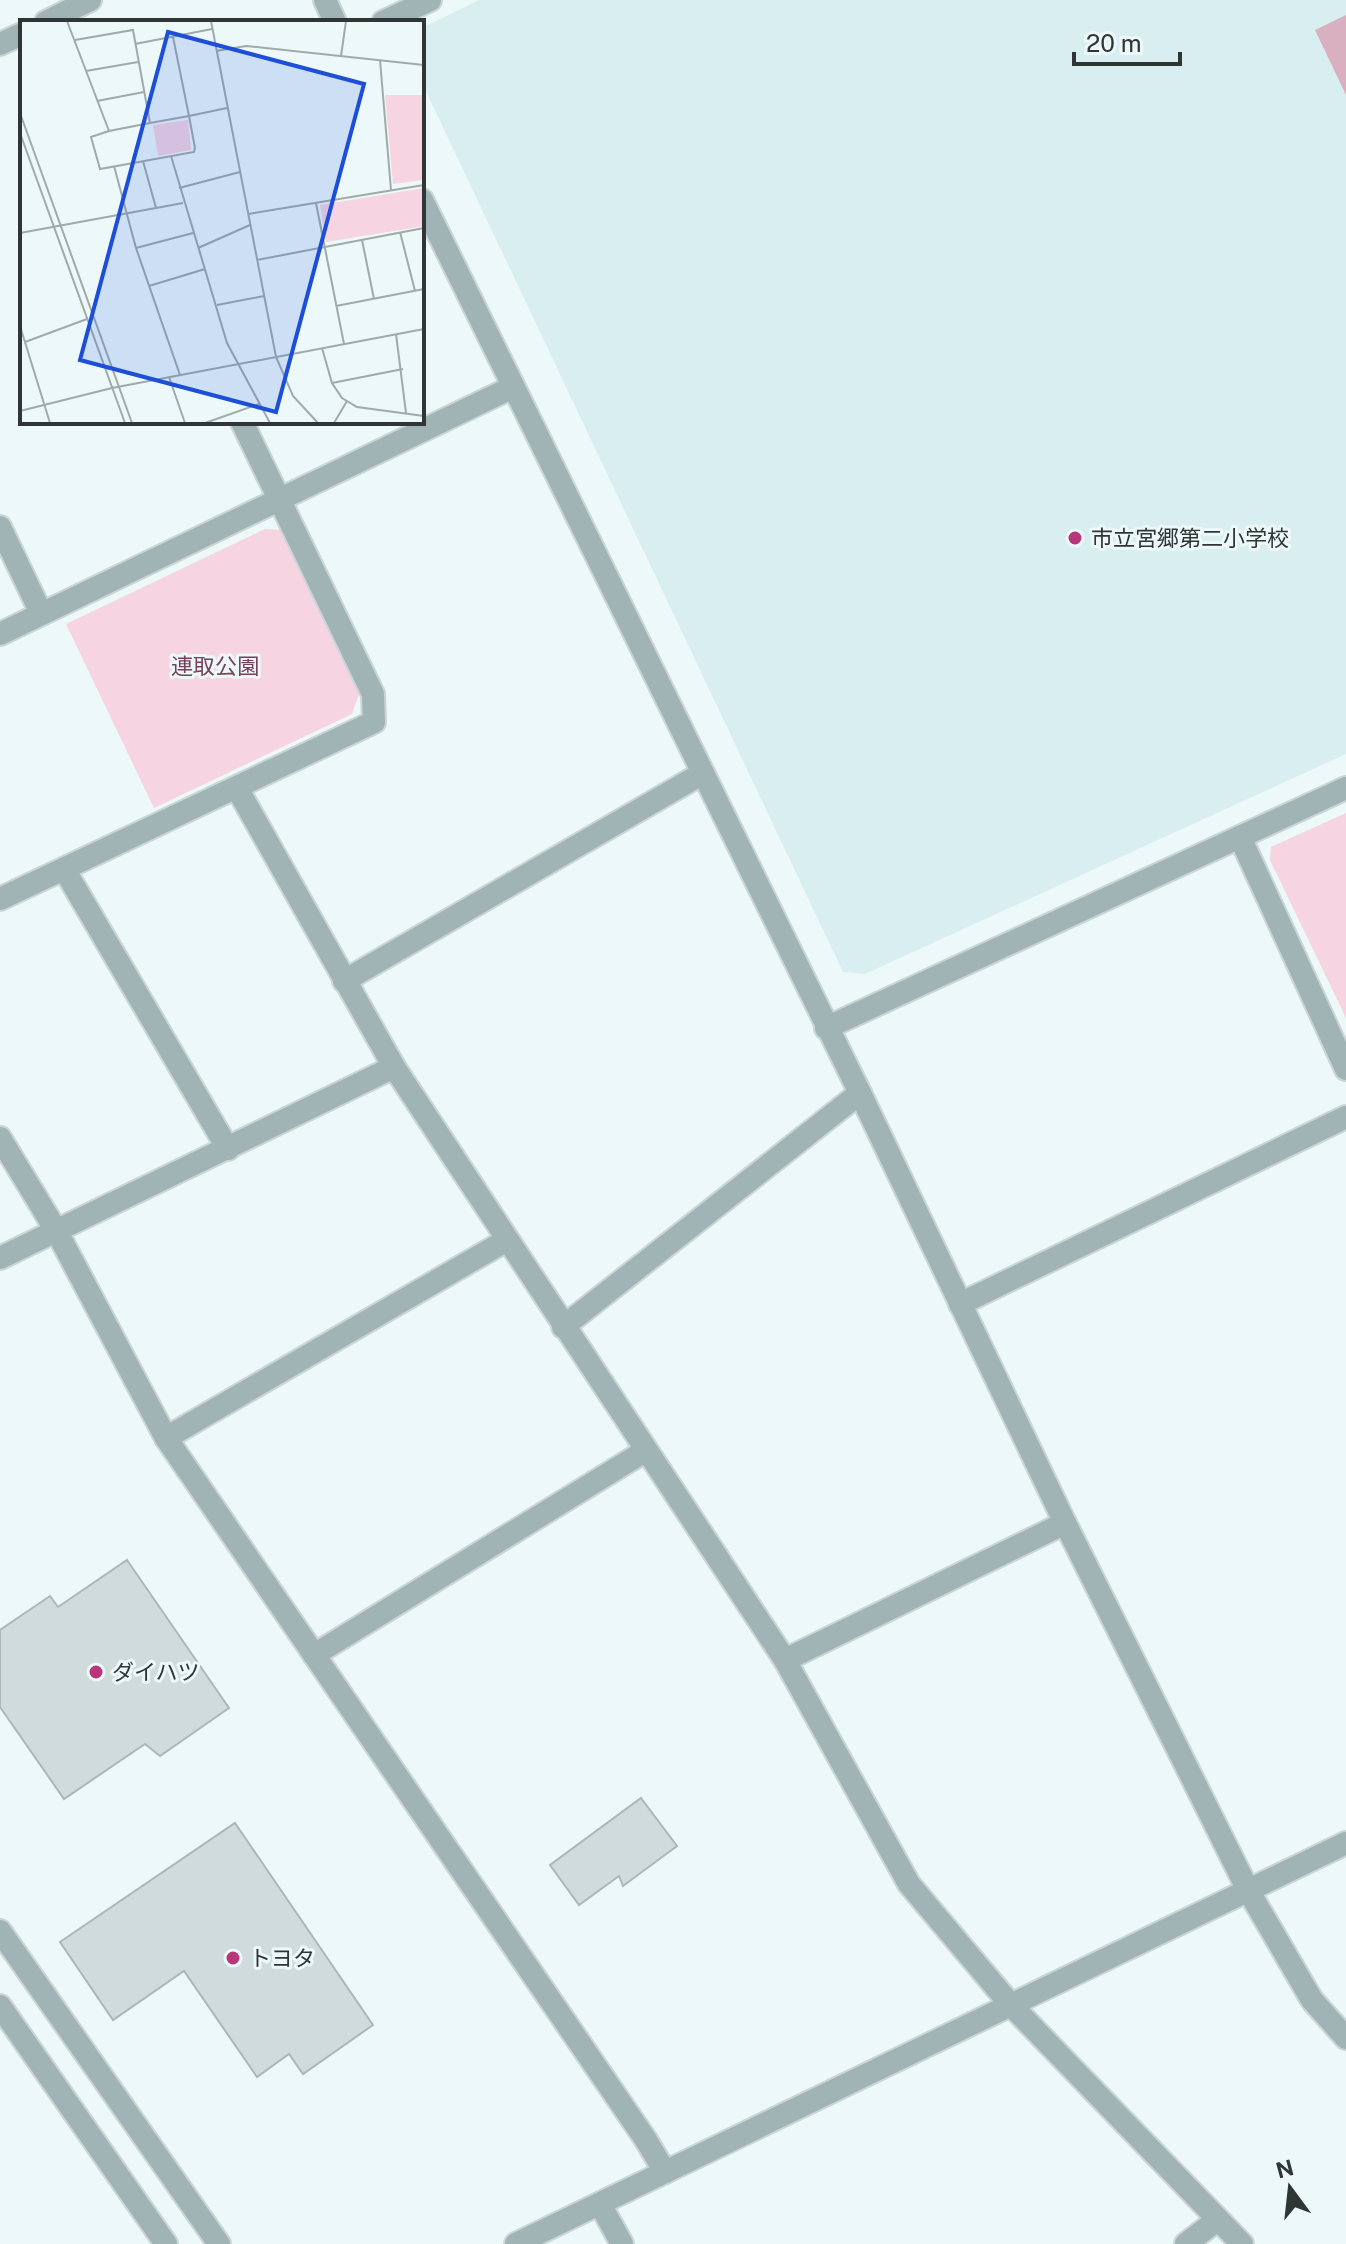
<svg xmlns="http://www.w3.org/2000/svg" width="1346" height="2244" font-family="'Public Sans','Noto Sans JP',sans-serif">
  <rect width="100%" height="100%" fill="#edf8f9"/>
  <path fill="#d9eef0" d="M479,0H1346V754L865,974L843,972L422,83V28Z"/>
  <g fill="#f6d4e1">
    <path d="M265,529L280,530L359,694L352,714L154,808L66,624Z"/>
    <path d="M1346,813V1018L1270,860L1271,847Z"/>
  </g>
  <path fill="#d8b0c0" d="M1346,15V95L1315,30Z"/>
  <g fill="#d0dbdc" stroke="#acb7b8" stroke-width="2">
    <path d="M127,1560L229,1708L160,1756L145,1744L64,1799L0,1707V1630L50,1596L58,1607Z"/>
    <path d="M641,1798L677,1846L623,1886L619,1876L579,1905L550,1865Z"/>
    <path d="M235,1823L373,2025L303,2074L289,2054L257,2077L184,1971L113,2020L60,1942Z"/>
  </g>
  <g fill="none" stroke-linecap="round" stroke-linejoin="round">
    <defs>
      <g id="minor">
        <path d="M46,22L90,0"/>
        <path d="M383,22L430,0"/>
        <path d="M0,44L22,34"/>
        <path d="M0,527L41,613"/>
        <path d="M0,634L513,387"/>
        <path d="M237,788L394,1067L785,1660L909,1884L1010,2004L1242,2244"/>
        <path d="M1240,837L1346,1069"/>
        <path d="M64,869L228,1149"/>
        <path d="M0,899L374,722L373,694L242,422"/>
        <path d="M344,981L703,773"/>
        <path d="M826,1028L1346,788"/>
        <path d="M0,1138L57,1232L166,1438L646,2140L665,2172"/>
        <path d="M0,1258L394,1067"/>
        <path d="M960,1304L1346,1117"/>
        <path d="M563,1327L860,1093"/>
        <path d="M166,1438L507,1240"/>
        <path d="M314,1655L645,1451"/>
        <path d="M785,1660L1065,1523"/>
        <path d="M600,2204L622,2244"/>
        <path d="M1186,2244L1217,2220"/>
      </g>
      <g id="tertiary">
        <path d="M325,0L335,22"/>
        <path d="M422,200L860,1093L1065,1523L1248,1890L1312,2000L1346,2038"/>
        <path d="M0,1931L219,2244"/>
        <path d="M0,2006L166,2244"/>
        <path d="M516,2244L1346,1843"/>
      </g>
    </defs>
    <use href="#minor" stroke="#cbd5d6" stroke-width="26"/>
    <use href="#tertiary" stroke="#cbd5d6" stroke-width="26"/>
    <use href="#minor" stroke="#a0b4b6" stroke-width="22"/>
    <use href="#tertiary" stroke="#a0b4b6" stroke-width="22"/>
  </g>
  <g fill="#ba367b" stroke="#edf8f9" stroke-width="3">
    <circle cx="1075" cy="538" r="8"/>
    <circle cx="96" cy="1672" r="8"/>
    <circle cx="233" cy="1958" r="8"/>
  </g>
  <g text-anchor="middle" stroke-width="6" stroke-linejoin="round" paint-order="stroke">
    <g font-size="22" fill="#303535" stroke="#edf8f9" text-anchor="start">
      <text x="1091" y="546">市立宮郷第二小学校</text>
      <text x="112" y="1680">ダイハツ</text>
      <text x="249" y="1966">トヨタ</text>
    </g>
    <g font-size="22" fill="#764159" stroke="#edf8f9">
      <text x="215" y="674">連取公園</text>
    </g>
  </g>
  <g transform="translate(20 20)">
    <rect width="404" height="404" fill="#edf8f9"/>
    <path d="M365,75H404V160L373,164ZM168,100L171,130L138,136L133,105ZM404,168V206L306,222L300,185Z" fill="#f6d4e1"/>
    <path fill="none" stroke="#a1aaab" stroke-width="2" d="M47,1L89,111M191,1L256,337L273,376L298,403M153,17L169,96L175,128L174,132L80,149L71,117L89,111L130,103L169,96L207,88M55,20L113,10L130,103M115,24L192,9M196,31L226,26L404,45M321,36L326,1M360,40L371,170M66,51L118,42M77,81L124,72M0,93L112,403M0,113L105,403M151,136L207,323L250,403M123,141L136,188M94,146L116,228L160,355M159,168L220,152M296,183L324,324M228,194L404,165M380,212L395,271M0,213L163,183M342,220L354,279M116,228L173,213M178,228L230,205M237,240L404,208M129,266L185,249M197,285L244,276M316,286L404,269M0,306L30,403M376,314L386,393M5,322L67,299M302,328L312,363L322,378L337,387L404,396M149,357L165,403M312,363L383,349M0,391L92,368L404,309M185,403L239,384M314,403L327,381"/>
    <path fill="#1d4ed8" fill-opacity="0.15" stroke="#1d4ed8" stroke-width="4" d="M148,12L344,64L256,392L60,340Z"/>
    <rect width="404" height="404" fill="none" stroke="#303535" stroke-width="4"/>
  </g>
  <g transform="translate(1290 2188) rotate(345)" stroke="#edf8f9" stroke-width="6" paint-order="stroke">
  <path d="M0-6L14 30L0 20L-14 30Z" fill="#303535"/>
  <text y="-12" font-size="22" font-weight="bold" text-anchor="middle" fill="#303535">N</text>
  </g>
  <path d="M1074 52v12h106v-12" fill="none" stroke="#303535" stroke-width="4"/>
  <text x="1086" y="52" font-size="24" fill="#303535" stroke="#edf8f9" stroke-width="6" paint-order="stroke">20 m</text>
</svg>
